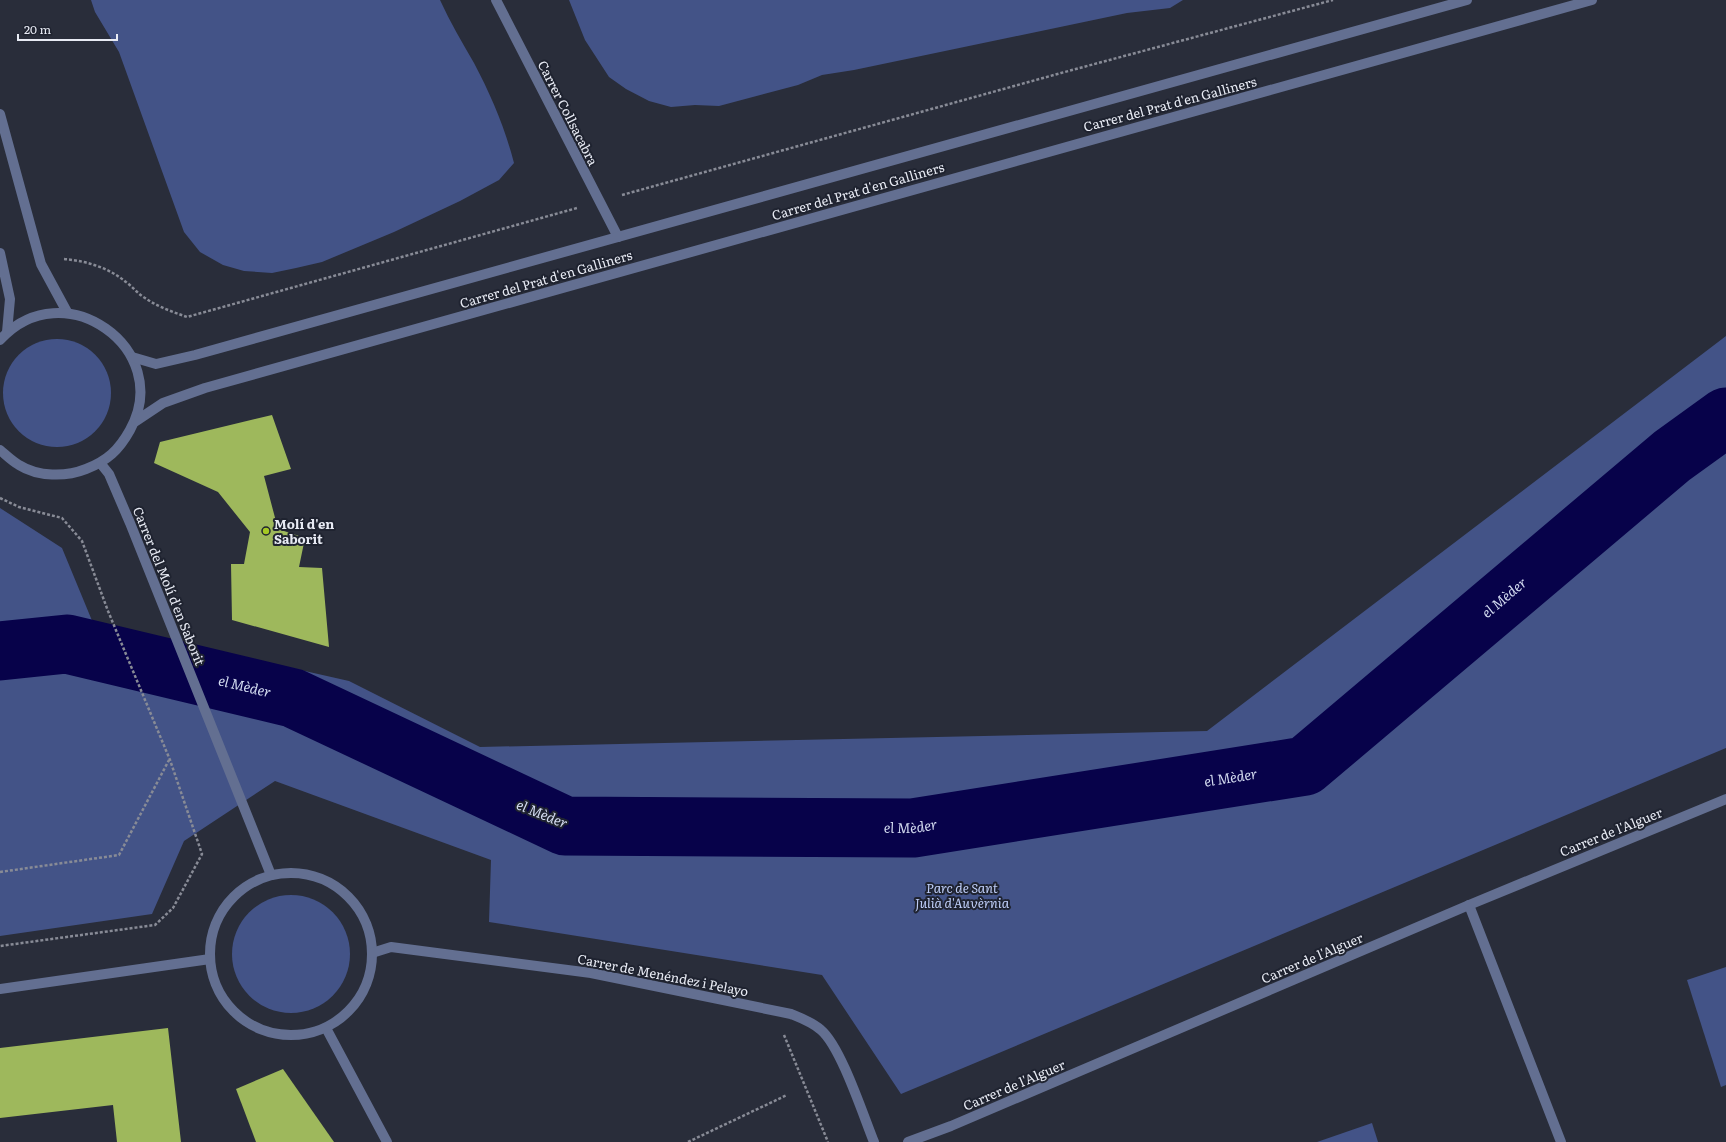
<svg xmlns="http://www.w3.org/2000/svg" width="1726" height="1142" font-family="Literata,serif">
  <rect width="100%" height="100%" fill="#292d3a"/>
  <g fill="#435387">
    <path d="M91,0H440C450,22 462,42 474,63C491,95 505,128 514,163L499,180L460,201L394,232L322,262L296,268L272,273L244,271L223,265L200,252L184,232L119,52L95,12Z"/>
    <path d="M569,0H1183L1170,8L1127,13L854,70L822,75L798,85L719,106L695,105L671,107L649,101L626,89L609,77L585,40Z"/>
    <path d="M1726,336V748L901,1094L822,975L489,922L491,860L275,781L184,841L152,914L0,936V508L62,548L93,623L349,681L480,747L1207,731Z"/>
    <circle cx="57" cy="393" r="54"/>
    <circle cx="291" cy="954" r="59"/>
    <path d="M1726,967V1085L1721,1087L1687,980Z"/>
    <path d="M1372,1123L1378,1142H1317Z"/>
  </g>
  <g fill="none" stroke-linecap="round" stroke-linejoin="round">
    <path stroke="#07024a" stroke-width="59" id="s1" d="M0,651L67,644L293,698L565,826L913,828L1305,766L1672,456L1726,417"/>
  </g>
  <g fill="#9eb85c">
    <path d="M272,415L291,469L264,476L278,529L305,538L299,567L322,568L329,647L232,620L231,564H244L250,532L218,492L154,463L160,442Z"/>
    <path d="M168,1028L181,1142H117L113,1105L0,1118V1048Z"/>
    <path d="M283,1069L334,1142H256L236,1089Z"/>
  </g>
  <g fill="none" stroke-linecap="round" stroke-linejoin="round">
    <g stroke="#888b96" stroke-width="2.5" stroke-dasharray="3 2" stroke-linecap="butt">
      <path d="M622,195L1061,73L1333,0"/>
      <path d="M64,259C87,261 109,268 126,282C133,287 138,294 145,298C158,307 173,312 187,317L577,208"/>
      <path d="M0,498L19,507L62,518L82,541L108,611L170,760L202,854L173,908L155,925L0,946"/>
      <path d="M0,872L119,855L169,760"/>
      <path d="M784,1035L828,1142"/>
      <path d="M688,1142L787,1095"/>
    </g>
    <g stroke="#636f91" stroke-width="10">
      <path d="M496,0L618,237"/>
      <path d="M0,114L41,264L67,312"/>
      <path d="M0,253L10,299L7,332"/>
      <path d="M0,340C63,270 175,349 130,430C119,450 107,461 86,469C66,477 38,477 19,465C12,461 6,455 0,450"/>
      <path d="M132,357L156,364L195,355L1467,0"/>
      <path d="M136,421L163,403L205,388L1592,0"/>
      <path d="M101,464L109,474L130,523L271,875"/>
      <circle cx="291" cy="954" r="81"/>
      <path d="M1469,905L1561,1142"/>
      <path d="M372,953L391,947L591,973L791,1014C801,1018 812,1022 821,1030C841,1047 863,1115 874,1142"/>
      <path d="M0,989L210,959"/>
      <path d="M326,1028L387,1142"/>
      <path d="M908,1142L951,1126L1469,905L1726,799"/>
    </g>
  </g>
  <circle fill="#a4c824" stroke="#1f2330" stroke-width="1.5" cx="266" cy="531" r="4"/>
  <g text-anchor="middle" stroke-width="4" stroke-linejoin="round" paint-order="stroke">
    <g font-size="13" fill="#e8ebf4" stroke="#1f2330">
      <text transform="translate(1170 104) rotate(-15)" y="5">Carrer del Prat d'en Galliners</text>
      <text transform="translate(568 113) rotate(63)" y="5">Carrer Collsacabra</text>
      <text transform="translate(858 191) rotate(-16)" y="5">Carrer del Prat d'en Galliners</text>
      <text transform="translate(546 279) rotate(-16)" y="5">Carrer del Prat d'en Galliners</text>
      <text transform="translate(169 586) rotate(68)" y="5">Carrer del Molí d'en Saborit</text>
      <text transform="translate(1611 832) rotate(-22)" y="5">Carrer de l'Alguer</text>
      <text transform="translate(1312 958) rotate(-23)" y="5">Carrer de l'Alguer</text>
      <text transform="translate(663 975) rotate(11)" y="5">Carrer de Menéndez i Pelayo</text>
      <text transform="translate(1014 1085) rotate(-23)" y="5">Carrer de l'Alguer</text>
    </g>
    <g font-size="13" font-weight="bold" fill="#e8ebf4" stroke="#1f2330" text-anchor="start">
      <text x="274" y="529">Molí d'en<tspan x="274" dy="15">Saborit</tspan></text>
    </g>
    <g font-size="13" font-style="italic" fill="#becdf7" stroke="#1f2330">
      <text x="962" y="893">Parc de Sant<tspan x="962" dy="15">Julià d'Auvèrnia</tspan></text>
    </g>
    <g font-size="14" font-style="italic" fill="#d3dbf0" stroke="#1f2330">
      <text dy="5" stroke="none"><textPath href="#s1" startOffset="1606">el Mèder</textPath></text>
      <text dy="5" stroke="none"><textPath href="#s1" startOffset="250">el Mèder</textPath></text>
      <text dy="5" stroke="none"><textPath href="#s1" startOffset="1270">el Mèder</textPath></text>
      <text transform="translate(542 814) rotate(22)" y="5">el Mèder</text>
      <text dy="5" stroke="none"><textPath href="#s1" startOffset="946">el Mèder</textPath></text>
    </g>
  </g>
  <path d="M18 34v6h99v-6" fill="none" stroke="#e8ebf4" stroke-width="2"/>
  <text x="24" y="34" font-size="12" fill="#e8ebf4" stroke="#1f2330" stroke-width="3" paint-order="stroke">20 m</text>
</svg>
